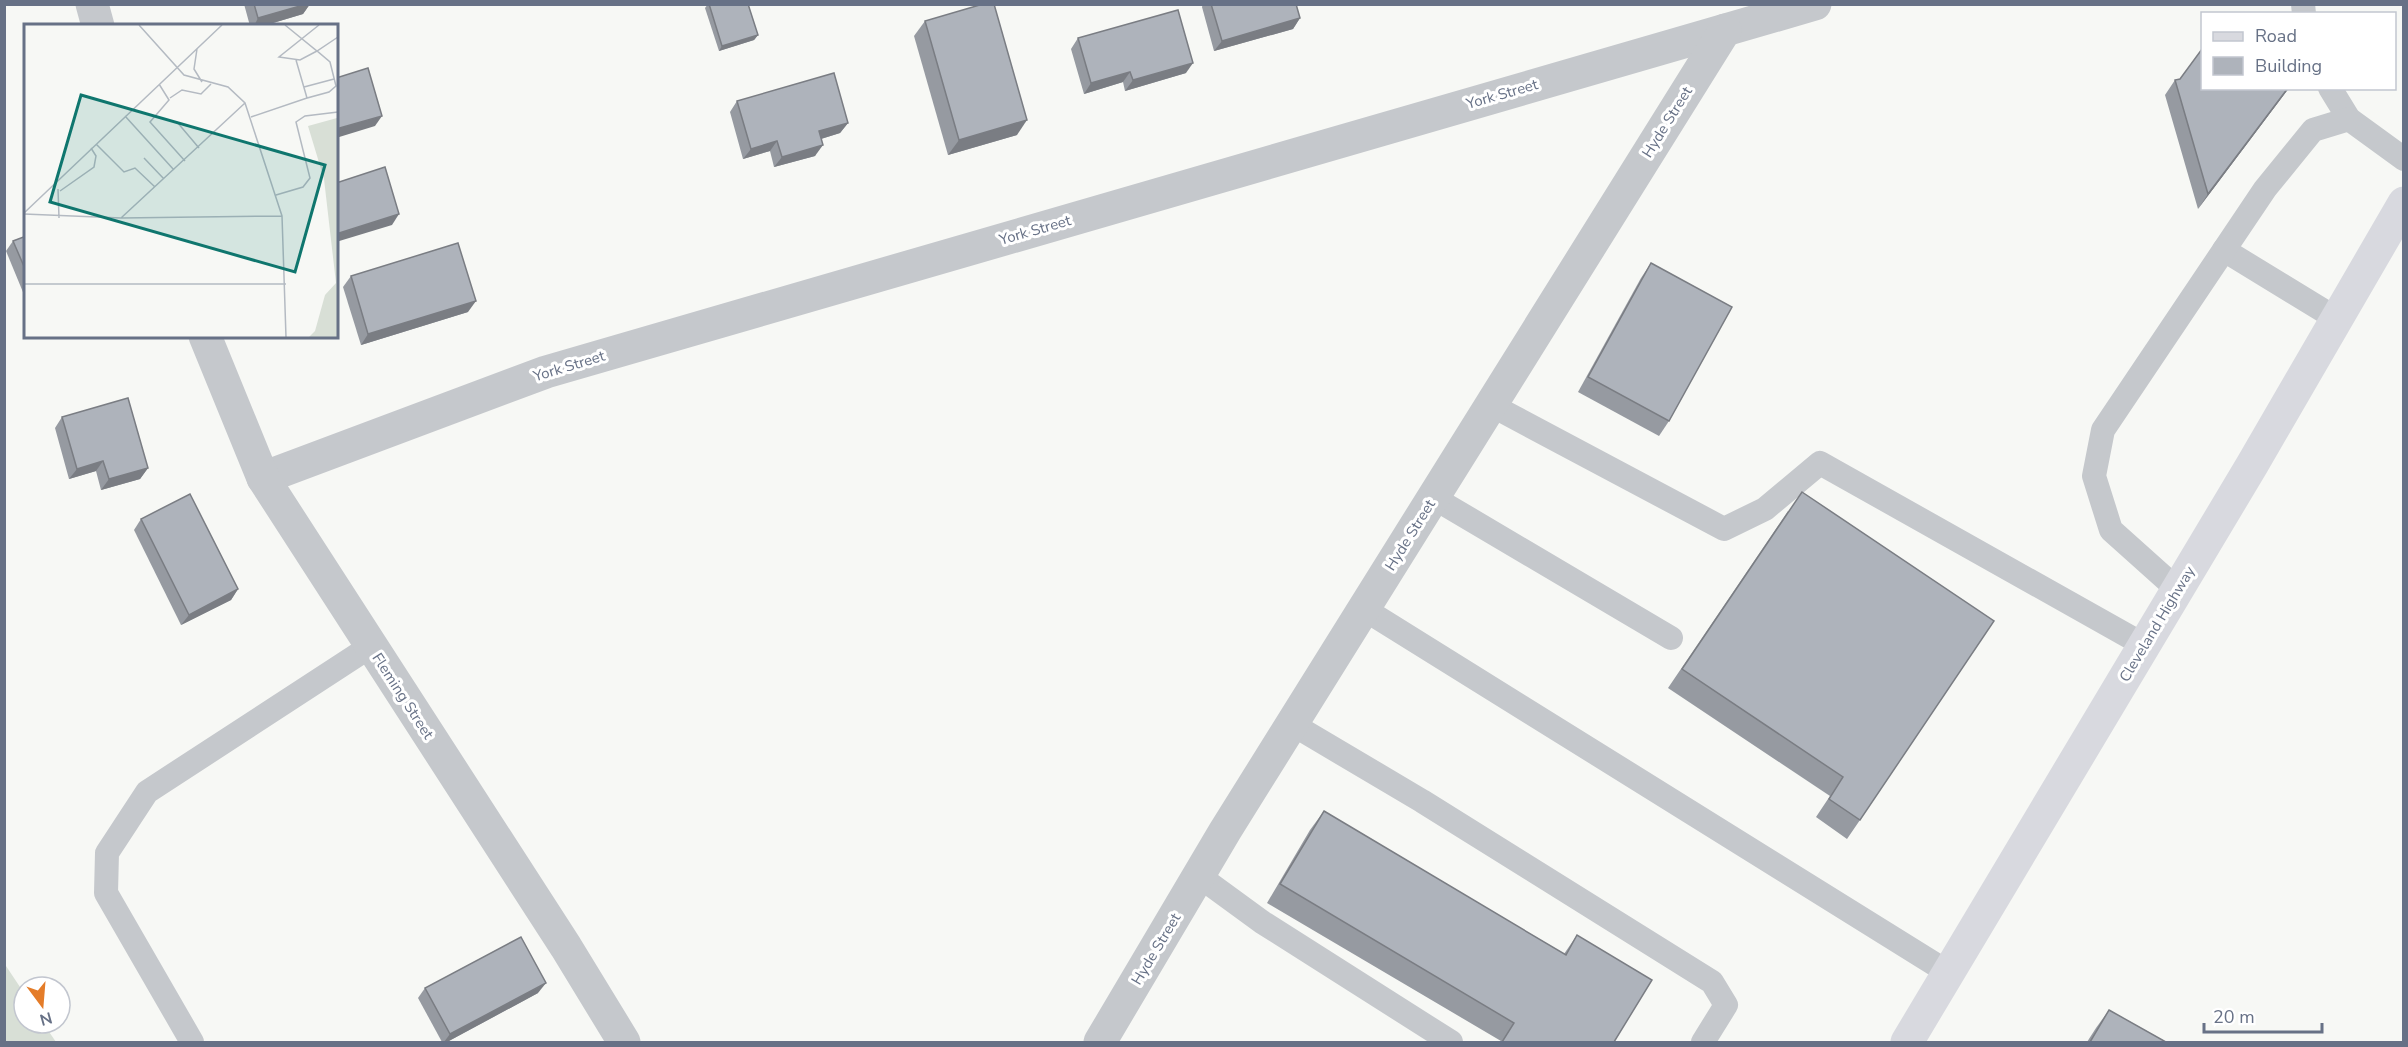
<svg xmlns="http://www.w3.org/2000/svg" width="2408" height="1047" font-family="'Nunito Sans',sans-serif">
  <rect width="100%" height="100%" fill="#f7f8f5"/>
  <path fill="#d8dfd6" d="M4,963L24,993V1023H43L56,1042H5Z"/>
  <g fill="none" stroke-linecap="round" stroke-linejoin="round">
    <g stroke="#c5c8cc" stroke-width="24">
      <path d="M2303,4L2304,14"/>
      <path d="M2330,88L2349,119L2404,159"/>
      <path d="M2224,250L2337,319"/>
      <path d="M1491,405L1724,529L1765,509L1820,463L2144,645"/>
      <path d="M1434,498L1671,638"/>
      <path d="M2178,590L2111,530L2094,476L2103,430L2265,189L2313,130L2349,119"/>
      <path d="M1364,609L1949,973"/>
      <path d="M1292,724L1422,801L1712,982L1726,1005L1703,1042"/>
      <path d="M1199,876L1262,922L1451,1042"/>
      <path d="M192,1042L106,893L107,853L147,792L371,646"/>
    </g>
    <g stroke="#c5c8cc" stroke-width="33">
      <path d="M263,478L546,372L1815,4"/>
      <path d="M1100,1042L1225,831L1725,30"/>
    </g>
    <g stroke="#c5c8cc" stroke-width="33">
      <path d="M92,4L98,26"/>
      <path d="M205,336L263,478L566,947L624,1042"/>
    </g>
    <path stroke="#d8d9df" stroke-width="33" d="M1907,1042L2252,465L2404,203"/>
  </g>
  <g fill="#969aa1">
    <path d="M244,4H310L303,14L263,26H250Z"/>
    <path d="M708,4H748L758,35L754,40L719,51L705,8Z"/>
    <path d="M1203,4H1296L1300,18L1293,29L1214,51L1202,7Z"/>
    <path d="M925,21L1017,135L948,155L914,36Z"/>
    <path d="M1078,38L1186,73L1125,91L1123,82L1084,94L1071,49Z"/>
    <path d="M2180,79L2202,88H2289L2198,209L2165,95L2175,80Z"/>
    <path d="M737,101L848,123L840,133L821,139L815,156L774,167L770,151L743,159L730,112Z"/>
    <path d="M26,236V297H25L6,251L13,241Z"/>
    <path d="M1651,263L1669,421L1659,436L1578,392L1641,278Z"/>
    <path d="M351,276L468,312L361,345L343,287Z"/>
    <path d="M62,417L148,468L140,479L101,490L96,471L69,479L55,428Z"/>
    <path d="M1788,511L1860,820L1847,839L1816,817L1830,796L1668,688Z"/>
    <path d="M141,519L238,589L231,600L181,625L134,530Z"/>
    <path d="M1324,811L1564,954L1577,935L1614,1042H1500L1501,1041L1267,903L1310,830Z"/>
    <path d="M425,988L538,993L447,1042H442L418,998Z"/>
    <path d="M2109,1010L2166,1042H2087L2096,1028Z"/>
  </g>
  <g fill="#7a7d83">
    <path d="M307,4H310L303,14L263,26H254L258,18Z"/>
    <path d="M1300,18L1293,29L1214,51L1222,41Z"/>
    <path d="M758,35L754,40L719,51L722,46Z"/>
    <path d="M1193,63L1186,73L1125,91L1133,80Z"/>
    <path d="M1130,72L1123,82L1084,94L1091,83Z"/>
    <path d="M2288,88H2289L2198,209L2208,194Z"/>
    <path d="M382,116L375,126L336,138V129Z"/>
    <path d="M1027,120L1017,135L948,155L959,140Z"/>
    <path d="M848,123L840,133L811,142L819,131Z"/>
    <path d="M777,141L770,151L743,159L751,149Z"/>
    <path d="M823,145L815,156L774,167L782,157Z"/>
    <path d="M399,214L392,225L336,242V234Z"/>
    <path d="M476,301L468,312L361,345L368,334Z"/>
    <path d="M103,461L96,471L69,479L77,469Z"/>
    <path d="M148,468L140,479L101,490L109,479Z"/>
    <path d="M238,589L231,600L181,625L189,615Z"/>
    <path d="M546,983L538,993L447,1042H444L450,1034Z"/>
  </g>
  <g fill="#aeb3bb" stroke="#7a7d83" stroke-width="1.5">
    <path d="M254,4H307L258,18Z"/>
    <path d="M709,4H748L758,35L722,46Z"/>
    <path d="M983,4H994L1027,120L959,140L925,21Z"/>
    <path d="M1211,4H1296L1300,18L1222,41Z"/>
    <path d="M1178,10L1193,63L1133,80L1130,72L1091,83L1078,38Z"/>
    <path d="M2202,49V88H2288L2208,194L2175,80L2180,79Z"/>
    <path d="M368,68L382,116L336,129V78Z"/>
    <path d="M834,73L848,123L819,131L823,145L782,157L777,141L751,149L737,101Z"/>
    <path d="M385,167L399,214L336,234V183Z"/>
    <path d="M26,236V271L13,241Z"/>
    <path d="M458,243L476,301L368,334L351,276Z"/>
    <path d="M1651,263L1732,307L1669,421L1588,377Z"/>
    <path d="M128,398L148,468L109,479L103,461L77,469L62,417Z"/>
    <path d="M1802,492L1994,621L1860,820L1829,799L1843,777L1682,669Z"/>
    <path d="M190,494L238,589L189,615L141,519Z"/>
    <path d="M1324,811L1566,955L1577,935L1652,980L1614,1042H1502L1514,1023L1280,884Z"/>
    <path d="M521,937L546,983L450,1034L425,988Z"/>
    <path d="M2109,1010L2166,1042H2090Z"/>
  </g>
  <g text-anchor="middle" stroke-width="6" stroke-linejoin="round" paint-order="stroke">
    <g font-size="15" fill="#677186" stroke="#fff">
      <text transform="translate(1502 94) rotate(-16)" y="5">York Street</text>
      <text transform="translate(1667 122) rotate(-58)" y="5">Hyde Street</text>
      <text transform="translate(1035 230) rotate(-16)" y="5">York Street</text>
      <text transform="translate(569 366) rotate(-17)" y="5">York Street</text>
      <text transform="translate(1410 535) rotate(-58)" y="5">Hyde Street</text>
      <text transform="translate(2157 624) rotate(-59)" y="5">Cleveland Highway</text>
      <text transform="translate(403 696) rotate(57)" y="5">Fleming Street</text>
      <text transform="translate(1156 949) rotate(-59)" y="5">Hyde Street</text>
    </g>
  </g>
  <g transform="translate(24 24)">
    <rect width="314" height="314" fill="#f7f8f5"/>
    <path d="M313,94V313H285L291,307L301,271L312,259L300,155L284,102Z" fill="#d8dfd6"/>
    <path fill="none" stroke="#b4bac2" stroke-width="1.5" d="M115,1L160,51L204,63L221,79L258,192L262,313M261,1L293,27L314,13M173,25L170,45L178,58M272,36L283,74L305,68L312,62L306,38L293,27L276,36L255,33L295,1M135,60L145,76L126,98L161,137M280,63L310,55M146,74L158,66L177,70L187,60M101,92L150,146M227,93L283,74M153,98L175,124M72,120L100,148L111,144L131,163M120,134L140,155M34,165L35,194M36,167L70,143L72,132L67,124M252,171L279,163L286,154L272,98L281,92L314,88M0,189L198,1M0,190L97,194L258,192M97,194L221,79M0,260H262"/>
    <path fill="#0f766e" fill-opacity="0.15" stroke="#0f766e" stroke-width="3" d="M57,71L301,141L271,248L26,178Z"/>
    <rect width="314" height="314" fill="none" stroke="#677186" stroke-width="3"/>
  </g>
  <rect width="2408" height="1047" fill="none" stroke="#677186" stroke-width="12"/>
  <rect x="2201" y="12" width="195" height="78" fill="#ffffff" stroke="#c2c6cf" stroke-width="1.5"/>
  <rect x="2213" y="32" width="30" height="9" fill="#d8d9df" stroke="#c2c6cf" stroke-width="1.5"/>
  <text x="2255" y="42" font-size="18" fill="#677186">Road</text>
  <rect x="2213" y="57" width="30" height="18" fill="#aeb3bb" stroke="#c2c6cf" stroke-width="1.5"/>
  <text x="2255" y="72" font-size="18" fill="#677186">Building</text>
  <g transform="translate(42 1005) rotate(164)"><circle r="28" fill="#ffffff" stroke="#c2c6cf" stroke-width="1.5"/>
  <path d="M0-4.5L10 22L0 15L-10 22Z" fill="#e47c29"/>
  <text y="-9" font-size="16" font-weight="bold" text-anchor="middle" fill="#677186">N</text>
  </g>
  <path d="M2204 1023v9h118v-9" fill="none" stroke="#677186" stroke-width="3"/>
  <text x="2213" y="1023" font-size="18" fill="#677186" stroke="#ffffff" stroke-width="4.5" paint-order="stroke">20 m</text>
</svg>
